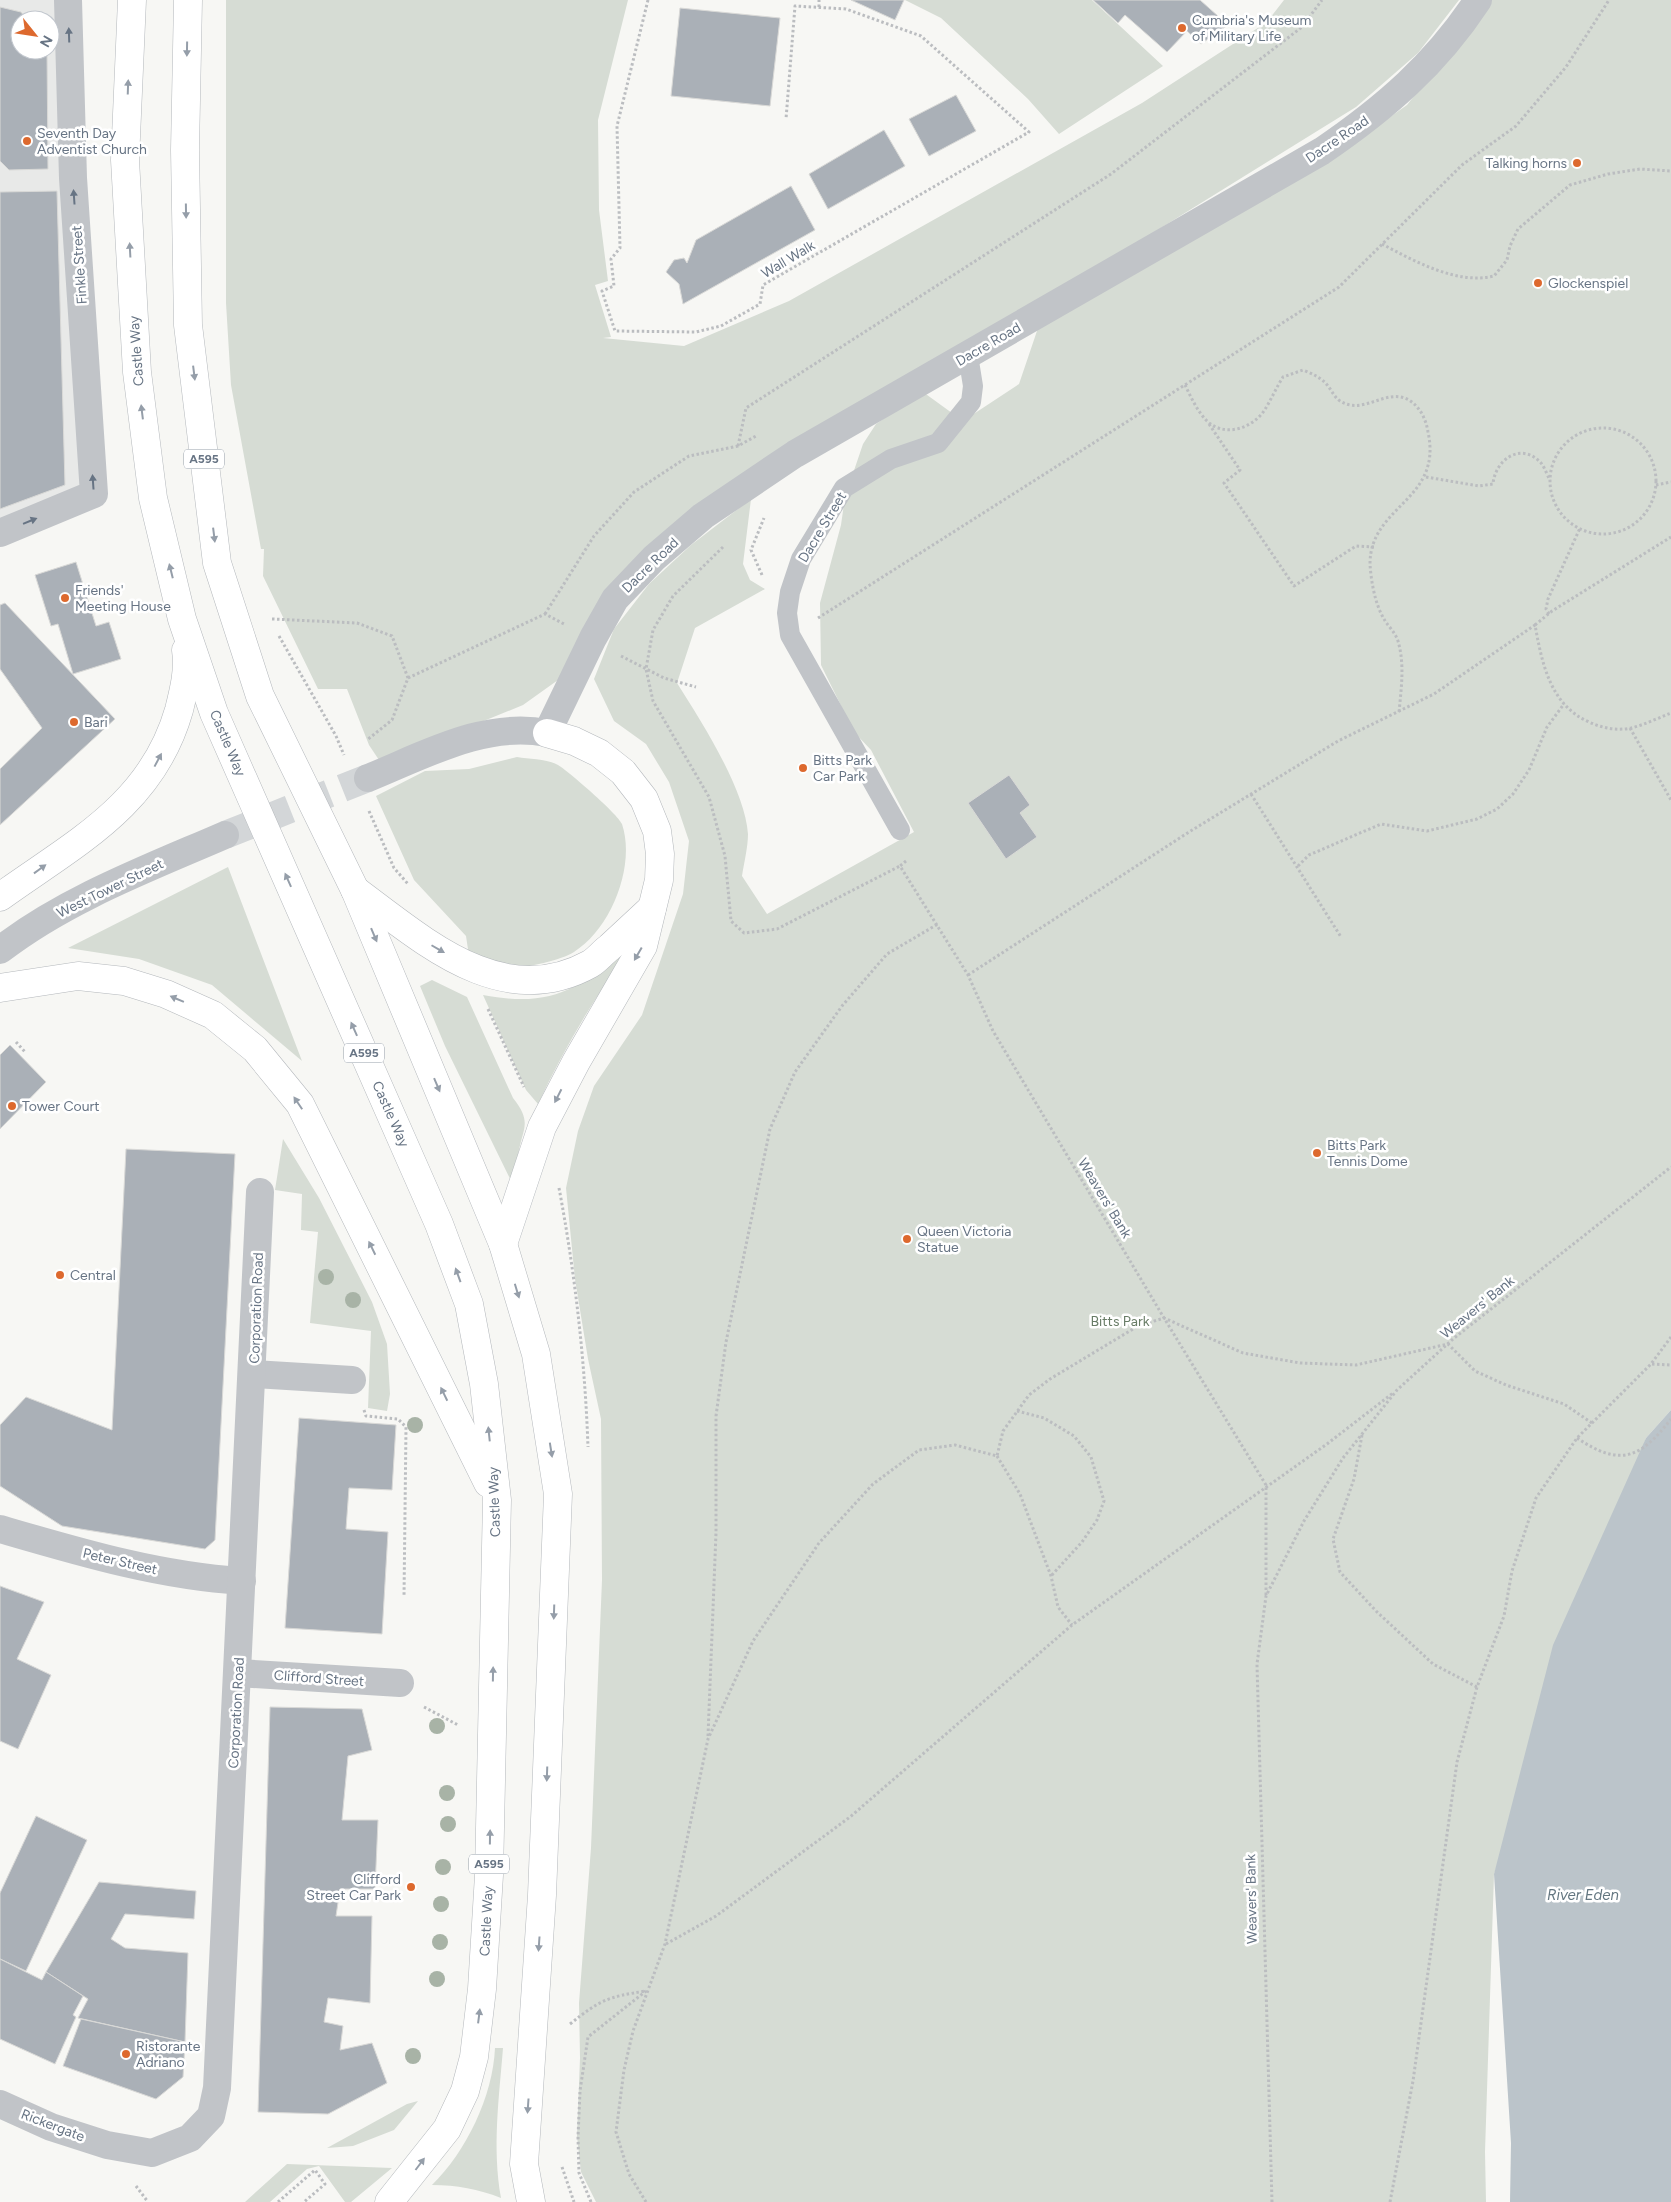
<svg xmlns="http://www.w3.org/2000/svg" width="1671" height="2202" font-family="Figtree,sans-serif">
  <rect width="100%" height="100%" fill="#f7f7f4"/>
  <path fill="#e8e9e8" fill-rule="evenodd" d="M0,0H60L82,487L0,533ZM20,20H50V50H20Z"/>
  <g fill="#d6dcd4">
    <path d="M226,0H628L598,120L599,210L608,281L595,285L611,337L603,338L684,346L789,301L1142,103L1267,22L1284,0H1459L1418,53L1356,107L1114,257L750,470L558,680L523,705L381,763L369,745L347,689H318L263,576L264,549H261L231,385L226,303Z"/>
    <path d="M905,0H1092L1163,66L1059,134L1028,99L941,18Z"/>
    <path d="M1490,0H1671V1410L1646,1438L1494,1874L1485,2152L1486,2202H596L581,2172L577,2136L580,2058L579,2003L591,1848L602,1580L601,1419L588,1359L575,1279L566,1188L578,1131L594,1086L642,1015L683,894L689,841L669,782L646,744L614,721L594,679L614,629L649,584L691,545L751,499L743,564L750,580L765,589L695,628L677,683C701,721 745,789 748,834C748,847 744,863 742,876L767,914L914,832L871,750L854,732L821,665L820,603L841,525L845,497L863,444L876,424L923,392L963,421L1019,384L1038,328L1315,170L1407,105Z"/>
    <path d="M517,757C529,759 547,759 558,765C568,771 618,814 622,824C636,866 611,929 574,952C560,961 518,970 501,968C491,967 478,960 469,956L466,936L414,880L376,796L425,771L469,769Z"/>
    <path d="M228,867L302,1061L212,985L139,959L68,948Z"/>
    <path d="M622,947L626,955C591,1002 563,1051 538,1104L526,1090L483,995C547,1007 578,993 622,947Z"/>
    <path d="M432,980L467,997L513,1098C534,1124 521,1129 518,1157C517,1170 519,1184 519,1197L445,1046L420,986Z"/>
    <path d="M283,1139L319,1198L372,1302L387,1344L390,1394L387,1411L368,1408L371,1331L310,1323L318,1232L301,1230L302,1194L275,1190Z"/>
    <path d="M495,2048H503C499,2098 492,2148 501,2198C478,2189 457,2185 432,2185C466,2152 493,2096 495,2048Z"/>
    <path d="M418,2101L394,2130L353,2146L327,2148L407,2104Z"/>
    <path d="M287,2164L392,2168L351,2202H345L319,2166L307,2169L270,2202H245Z"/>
  </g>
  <path fill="#bbc4ca" d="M1671,1410V2202H1510L1511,2143L1494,1874L1553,1645L1646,1438Z"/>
  <g fill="#aab0b7" stroke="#d9d9d7">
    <path d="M851,0H904L895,20Z"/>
    <path d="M1093,0H1200L1228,25L1201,44L1187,31L1167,52L1125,15L1118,23Z"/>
    <path d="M0,7L21,12L27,20H20V50H47L48,169L9,170L0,161Z"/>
    <path d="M680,8L780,18L770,106L671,96Z"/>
    <path d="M956,95L976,131L929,156L909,119Z"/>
    <path d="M884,130L905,166L828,209L809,174Z"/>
    <path d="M791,186L815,230L683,304L679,284L666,272L674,260L684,258L687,263L696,240Z"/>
    <path d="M57,191L65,485L0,509V192Z"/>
    <path d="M76,562L96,626L109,622L121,659L73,674L58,624L51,626L35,575Z"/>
    <path d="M5,603L115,719L0,825V769L42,728L0,669V605Z"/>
    <path d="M1009,775L1030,805L1020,813L1037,837L1006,859L968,803Z"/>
    <path d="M10,1045L46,1082L0,1129V1055Z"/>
    <path d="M126,1149L235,1154L215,1540L205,1549L62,1526L0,1486V1425L26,1397L112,1430Z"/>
    <path d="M299,1418L396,1425L392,1490L349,1488L346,1529L388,1532L382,1634L285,1628Z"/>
    <path d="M0,1586L44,1602L17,1659L51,1675L18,1749L0,1741Z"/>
    <path d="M270,1707L362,1709L372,1750L348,1756L342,1820H378L375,1889H340L336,1916H372L370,2003L328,1998L324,2022L343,2026L340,2050L372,2043L387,2083L328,2114L258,2112Z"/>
    <path d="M36,1816L87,1840L26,1971L0,1959V1893Z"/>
    <path d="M99,1882L196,1891L194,1919L125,1914L111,1939L125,1948L188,1953L185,2042L78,2018L88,1999L46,1972Z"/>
    <path d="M0,1959L42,1980L46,1972L83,1996L73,2015L76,2017L55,2064L0,2039Z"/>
    <path d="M81,2019L185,2042L183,2077L156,2099L63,2066Z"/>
  </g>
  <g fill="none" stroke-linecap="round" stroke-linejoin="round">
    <path stroke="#d3d6d8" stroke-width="28" stroke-dasharray="28 14" stroke-linecap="butt" d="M225,835L368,778"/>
    <defs>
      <g id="primary">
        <path d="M132,0L125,160L137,372L153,498L182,619L214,713L439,1224L469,1304L484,1384L497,1500L489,1875L482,1989L474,2057L465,2091L447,2129L389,2202"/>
        <path d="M188,0L185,150L188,325L217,563L260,696L355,890L503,1244L536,1354L558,1494L542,1895L524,2164L531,2202"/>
        <path d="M355,890C423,940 502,1013 590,964C597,960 603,952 610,947C624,934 638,921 652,908"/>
        <path d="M0,897C75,843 152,805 179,710C184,690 189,670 186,650"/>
        <path d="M0,988L78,976L124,981L166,994L213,1015L255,1049L300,1104L488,1483"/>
        <path d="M503,1244L542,1127L576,1062L643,946L659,880L660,854L657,831L644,799L623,772L599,753L574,741L547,733"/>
      </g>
    </defs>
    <use href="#primary" stroke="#b4b8bc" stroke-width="29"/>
    <g stroke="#bbbdc0" stroke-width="3" stroke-dasharray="2.5 2.5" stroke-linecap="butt">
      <path d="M648,0L617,126L620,248L611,259L614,286L602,291L615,331L696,332L721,326L760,304L763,285L1029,132L921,36L846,9L795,6L786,119"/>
      <path d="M819,7V0"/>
      <path d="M1382,244C1414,261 1457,285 1494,276L1507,260L1510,246L1518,229L1570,185L1608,174L1640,169L1671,171"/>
      <path d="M1185,385C1191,397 1197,411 1207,421C1225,438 1252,428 1264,411C1271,400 1276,388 1283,377L1303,370C1313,374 1322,378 1328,386C1332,391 1335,398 1340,401C1364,416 1386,387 1409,400C1420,407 1426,419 1428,432C1443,501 1370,505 1370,564C1371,581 1375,604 1384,619C1388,626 1395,632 1398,641C1405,665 1401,689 1399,713"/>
      <path d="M1209,424L1240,470L1224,483L1294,586L1356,546L1374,547"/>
      <circle cx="1603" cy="481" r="53"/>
      <path d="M738,446L746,408L1111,174L1302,27L1322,0"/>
      <path d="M1426,477L1479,486L1493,484C1495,460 1521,441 1541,463C1545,468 1547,475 1550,480"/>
      <path d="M1656,485L1671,482"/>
      <path d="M723,547L673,596L653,630L646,669L653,701L709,797L725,856L731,921L744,933L777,929L900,866"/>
      <path d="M762,575L751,550L764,518"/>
      <path d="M545,614L594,536L634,492L689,456L738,446L756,436"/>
      <path d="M1549,614L1546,609L1548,599L1580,528"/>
      <path d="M818,618L1339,287L1462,165L1516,126L1566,67L1609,0"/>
      <path d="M272,619L357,623L392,636L408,678L392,720L367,740"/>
      <path d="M1535,625L1552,611L1671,537"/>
      <path d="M279,636L336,736L344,755"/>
      <path d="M621,656L664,678L696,687"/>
      <path d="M408,678L545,614L564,624"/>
      <path d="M1630,728L1671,800"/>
      <path d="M1251,794L1341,937"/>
      <path d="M369,811L394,868L408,884"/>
      <path d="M906,861L900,866L968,975L993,1031L1164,1318L1266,1485V1595"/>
      <path d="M1298,866L1309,855L1381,824L1427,831L1477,819L1497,809L1513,794L1529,770L1547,727L1564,704"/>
      <path d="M968,975L1189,832L1338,741L1434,694L1535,625C1542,663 1550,705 1589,722C1602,728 1617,731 1631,728C1644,725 1658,718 1671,713"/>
      <path d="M488,1009L524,1087"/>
      <path d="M16,1042L26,1053"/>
      <path d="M559,1188C575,1273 585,1361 588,1447"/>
      <path d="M1652,1364L1671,1365"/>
      <path d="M364,1410L366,1416L398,1419L406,1427L404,1597"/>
      <path d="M1017,1411L1044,1418L1074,1436L1091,1457L1104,1501L1097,1520L1082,1542L1051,1576"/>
      <path d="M1362,1435L1354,1479L1333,1539L1340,1572L1376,1611L1433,1664L1477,1687"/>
      <path d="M1577,1438C1620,1467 1640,1459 1671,1419"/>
      <path d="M997,1456L1020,1494L1051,1576L1058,1607L1072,1625"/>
      <path d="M424,1707L458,1725"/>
      <path d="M708,1736L716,1533V1416L726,1342L770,1129L795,1072L842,1006L887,954L938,924"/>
      <path d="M666,1944L716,1916L850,1817L1072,1625L1327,1444L1393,1393"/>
      <path d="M570,2024C600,2000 607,1997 646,1991"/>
      <path d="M562,2167L574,2202"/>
      <path d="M136,2186L148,2202"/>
      <path d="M278,2202L315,2170L325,2184L304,2202"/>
      <path d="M591,2202L579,2173L578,2137L580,2091L588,2037L646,1991"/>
      <path d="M646,2202L629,2174L616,2132L624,2070L633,2031L665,1944L708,1739L753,1641L819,1543L873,1484L919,1450L955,1445L997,1456L1003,1431L1029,1395L1050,1379L1138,1326L1164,1318L1243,1353L1300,1363L1356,1365L1448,1344L1475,1371L1506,1385L1564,1404L1592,1423"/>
      <path d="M1272,2202L1257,1664L1266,1596L1304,1521L1343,1458L1397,1390L1453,1339L1671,1167"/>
      <path d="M1390,2202L1413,2081L1457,1762L1477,1687L1504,1616L1512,1571L1536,1498L1577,1438L1651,1364L1671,1337"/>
    </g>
    <path stroke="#c1c4c8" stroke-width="20" d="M900,830L790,635L787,613L790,592L801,559L844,488L891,459L938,443L971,402L973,386L968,355"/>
    <g stroke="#c1c4c8" stroke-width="28">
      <path d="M0,533L94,494L73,178L68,0"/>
      <path d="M547,733L593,638L615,599L654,558L703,516L795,454L1322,151C1385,108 1436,64 1478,0"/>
      <path d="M253,1374L352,1380"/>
      <path d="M0,1529C79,1552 159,1576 242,1581"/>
      <path d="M238,1673L400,1683"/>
      <path d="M0,2104L51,2127L107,2145L152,2153L190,2138L211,2116L217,2088L260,1192"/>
    </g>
    <g stroke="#c1c4c8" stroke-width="28">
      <path d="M368,778C425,755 484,721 547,733"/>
      <path d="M0,950C66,899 149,868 225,835"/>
    </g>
    <use href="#primary" stroke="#fff" stroke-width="28"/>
  </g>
  <g fill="#a8b3a6">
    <circle cx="326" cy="1277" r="8"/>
    <circle cx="353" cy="1300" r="8"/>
    <circle cx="415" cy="1425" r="8"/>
    <circle cx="437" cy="1726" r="8"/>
    <circle cx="447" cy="1793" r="8"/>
    <circle cx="448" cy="1824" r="8"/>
    <circle cx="443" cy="1867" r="8"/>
    <circle cx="441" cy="1904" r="8"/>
    <circle cx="440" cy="1942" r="8"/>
    <circle cx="437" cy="1979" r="8"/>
    <circle cx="413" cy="2056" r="8"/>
  </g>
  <defs><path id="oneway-solid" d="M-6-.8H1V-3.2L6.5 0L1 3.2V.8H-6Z" transform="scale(1.25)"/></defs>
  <g fill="#677484">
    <use href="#oneway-solid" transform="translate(69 35) rotate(-92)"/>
    <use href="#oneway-solid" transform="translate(74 197) rotate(-94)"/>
    <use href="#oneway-solid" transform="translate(93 482) rotate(-94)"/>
    <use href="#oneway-solid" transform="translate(30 521) rotate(-22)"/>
  </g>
  <g fill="#959ea9">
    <use href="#oneway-solid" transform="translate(187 49) rotate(91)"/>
    <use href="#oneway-solid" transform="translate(128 87) rotate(-88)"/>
    <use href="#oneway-solid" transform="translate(186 211) rotate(89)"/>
    <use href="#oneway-solid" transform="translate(130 250) rotate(-93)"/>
    <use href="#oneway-solid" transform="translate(194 373) rotate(83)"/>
    <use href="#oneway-solid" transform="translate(142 412) rotate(-97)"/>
    <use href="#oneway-solid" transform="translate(214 535) rotate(83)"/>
    <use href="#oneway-solid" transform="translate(171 571) rotate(-104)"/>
    <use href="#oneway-solid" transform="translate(158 760) rotate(-62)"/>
    <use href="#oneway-solid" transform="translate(40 869) rotate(-36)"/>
    <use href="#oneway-solid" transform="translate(288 880) rotate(-114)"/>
    <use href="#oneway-solid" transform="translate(374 935) rotate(67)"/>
    <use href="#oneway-solid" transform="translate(438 949) rotate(30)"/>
    <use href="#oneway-solid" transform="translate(638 954) rotate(120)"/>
    <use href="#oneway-solid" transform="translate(177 999) rotate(-157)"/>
    <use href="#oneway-solid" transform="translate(354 1029) rotate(-114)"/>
    <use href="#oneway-solid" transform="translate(437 1085) rotate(67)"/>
    <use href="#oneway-solid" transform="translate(558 1096) rotate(117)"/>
    <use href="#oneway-solid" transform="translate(298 1103) rotate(-124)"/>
    <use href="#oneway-solid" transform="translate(372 1248) rotate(-116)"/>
    <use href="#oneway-solid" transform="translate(458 1275) rotate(-110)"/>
    <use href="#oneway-solid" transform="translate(517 1291) rotate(73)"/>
    <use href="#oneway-solid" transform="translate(444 1394) rotate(-116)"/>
    <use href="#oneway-solid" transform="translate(489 1434) rotate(-96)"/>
    <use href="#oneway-solid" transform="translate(551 1450) rotate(81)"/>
    <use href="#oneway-solid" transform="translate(554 1612) rotate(92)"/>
    <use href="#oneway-solid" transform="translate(493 1674) rotate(-89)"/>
    <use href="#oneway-solid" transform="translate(547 1774) rotate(92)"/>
    <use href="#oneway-solid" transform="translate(490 1837) rotate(-89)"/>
    <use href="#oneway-solid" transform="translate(539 1944) rotate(94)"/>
    <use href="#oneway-solid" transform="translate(479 2016) rotate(-83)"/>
    <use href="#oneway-solid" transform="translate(528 2106) rotate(94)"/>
    <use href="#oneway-solid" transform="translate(420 2164) rotate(-53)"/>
  </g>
  <g fill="#dd692e" stroke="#fff" stroke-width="2">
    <circle cx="1182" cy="28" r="5"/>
    <circle cx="27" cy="141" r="5"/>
    <circle cx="1577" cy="163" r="5"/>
    <circle cx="1538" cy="283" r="5"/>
    <circle cx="65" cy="598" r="5"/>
    <circle cx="74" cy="722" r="5"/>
    <circle cx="803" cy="768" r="5"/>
    <circle cx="12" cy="1106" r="5"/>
    <circle cx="1317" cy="1153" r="5"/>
    <circle cx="907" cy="1239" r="5"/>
    <circle cx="60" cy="1275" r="5"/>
    <circle cx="411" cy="1887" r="5"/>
    <circle cx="126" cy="2054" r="5"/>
  </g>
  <g text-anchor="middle" stroke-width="5" stroke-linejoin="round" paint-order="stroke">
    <g fill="#fff" stroke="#959ea9" stroke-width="1">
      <rect x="184" y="449.5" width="40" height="19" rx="4"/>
      <rect x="344" y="1043.5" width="40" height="19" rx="4"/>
      <rect x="469" y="1854.5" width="40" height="19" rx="4"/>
    </g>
    <g font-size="12" font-weight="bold" fill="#677484">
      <text x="204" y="463">A595</text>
      <text x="364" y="1057">A595</text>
      <text x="489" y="1868">A595</text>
    </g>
    <g font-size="14" fill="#677484" stroke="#fff" text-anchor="start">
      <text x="1192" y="25">Cumbria's Museum<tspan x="1192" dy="16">of Military Life</tspan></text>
      <text x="37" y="138">Seventh Day<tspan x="37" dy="16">Adventist Church</tspan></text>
      <text x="1567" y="168" text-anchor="end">Talking horns</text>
      <text x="1548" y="288">Glockenspiel</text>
      <text x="75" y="595">Friends'<tspan x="75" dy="16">Meeting House</tspan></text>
      <text x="84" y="727">Bari</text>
      <text x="813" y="765">Bitts Park<tspan x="813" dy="16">Car Park</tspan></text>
      <text x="22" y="1111">Tower Court</text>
      <text x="1327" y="1150">Bitts Park<tspan x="1327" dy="16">Tennis Dome</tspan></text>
      <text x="917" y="1236">Queen Victoria<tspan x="917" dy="16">Statue</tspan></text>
      <text x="70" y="1280">Central</text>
      <text x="401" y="1884" text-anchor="end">Clifford<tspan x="401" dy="16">Street Car Park</tspan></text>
      <text x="136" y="2051">Ristorante<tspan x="136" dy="16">Adriano</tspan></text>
    </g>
    <g font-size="14" fill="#677484" stroke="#fff">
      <text transform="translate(1337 139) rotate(-34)" y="5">Dacre Road</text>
      <text transform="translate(788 259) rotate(-31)" y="5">Wall Walk</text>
      <text transform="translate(79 265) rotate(-94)" y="5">Finkle Street</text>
      <text transform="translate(988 344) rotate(-30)" y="5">Dacre Road</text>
      <text transform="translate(136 351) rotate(-94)" y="5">Castle Way</text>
      <text transform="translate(822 527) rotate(-59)" y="5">Dacre Street</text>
      <text transform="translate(650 565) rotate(-44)" y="5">Dacre Road</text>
      <text transform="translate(228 743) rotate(67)" y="5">Castle Way</text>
      <text transform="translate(110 888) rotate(-26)" y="5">West Tower Street</text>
      <text transform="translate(391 1114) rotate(66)" y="5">Castle Way</text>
      <text transform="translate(1105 1198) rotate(59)" y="5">Weavers' Bank</text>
      <text transform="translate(1477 1307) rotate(-39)" y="5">Weavers' Bank</text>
      <text transform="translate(256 1308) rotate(-88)" y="5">Corporation Road</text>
      <text transform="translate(494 1502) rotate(-92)" y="5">Castle Way</text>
      <text transform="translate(120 1561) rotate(13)" y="5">Peter Street</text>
      <text transform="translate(319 1678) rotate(4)" y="5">Clifford Street</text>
      <text transform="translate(236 1713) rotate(-87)" y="5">Corporation Road</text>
      <text transform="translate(1251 1899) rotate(-91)" y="5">Weavers' Bank</text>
      <text transform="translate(486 1921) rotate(-87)" y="5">Castle Way</text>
      <text transform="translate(53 2125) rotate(21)" y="5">Rickergate</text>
    </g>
    <g font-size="14" fill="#687c66" stroke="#fff">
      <text x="1120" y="1326">Bitts Park</text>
    </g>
    <g font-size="15" font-style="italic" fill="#637680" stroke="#fff">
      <text x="1583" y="1900">River Eden</text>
    </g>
  </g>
  <g transform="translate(35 35) rotate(120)"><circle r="24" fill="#ffffff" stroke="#c2c7ce"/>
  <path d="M0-4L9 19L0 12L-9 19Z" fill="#dd692e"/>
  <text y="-8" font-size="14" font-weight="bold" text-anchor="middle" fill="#677484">N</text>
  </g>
</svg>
